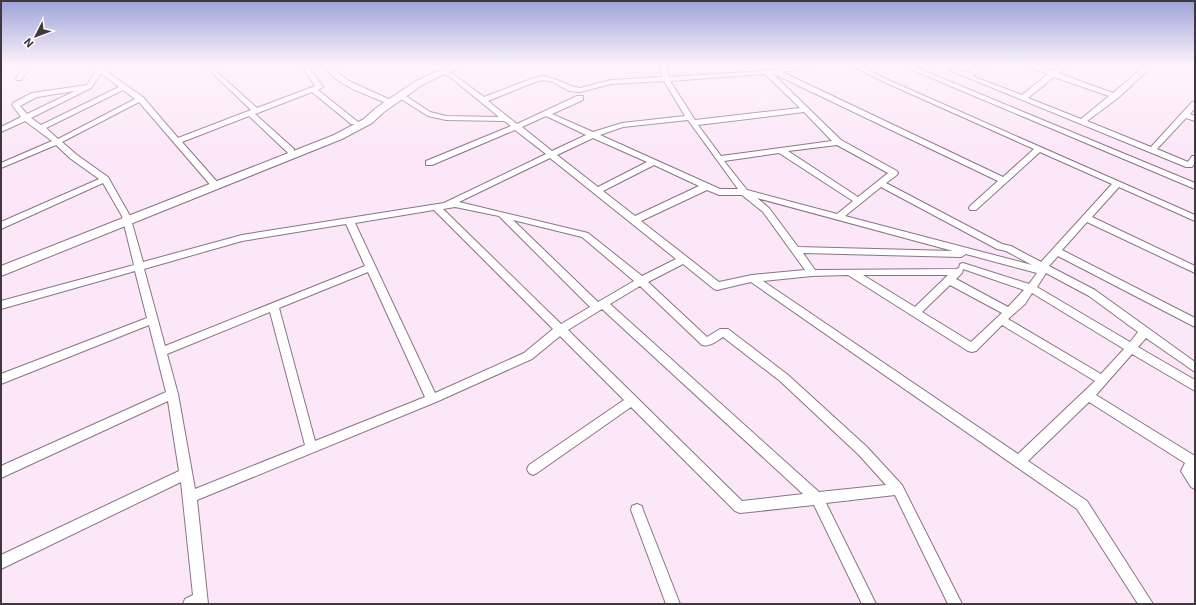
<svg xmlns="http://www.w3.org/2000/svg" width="1196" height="605" font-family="Roboto,sans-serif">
  <rect width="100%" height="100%" fill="#fce7f8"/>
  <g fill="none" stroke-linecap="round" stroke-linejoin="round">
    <defs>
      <g id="minor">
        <path d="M25,65H31L21,80H17L16,79Z"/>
        <path d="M99,65H105L103,69L143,97L178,138L251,110L207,68L206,67L209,65L257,108L315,86L301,65H307L323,87L318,90L358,122L357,124H351L312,92L255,114L294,149V153H288L249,116L182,142L219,184L220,186L216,189L213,188L139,102L62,142L77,155L108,177L130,216L143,262L242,235L444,203L546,154L515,130L432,165H426V161L511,126L504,121L446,120L428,116L396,96L400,94H403L430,112L446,116L499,117L449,76L438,72L441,70L453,74L484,97L531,79L543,76L557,80L574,87L580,88L611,80L662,77L660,65H666L669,77L749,72L817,65L816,66L782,72L1003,177L1034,149L882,81L851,65H859L886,79L1195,215V221L1119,187L1092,217L1195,266V273L1087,222L1062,250L1195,318V327L1058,256L1049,266L1095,290L1195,362V372L1146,338L1138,347L1195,380V391L1132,354L1096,395L1195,456L1194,470L1195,472V489L1191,487L1181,471L1185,463L1089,402L1028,461L1087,501L1153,604H1138L1077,509L751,282L717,290L714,289L683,264L648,282L707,337L720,329H728L788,375L867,447L902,485L962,604H948L895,495L826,503L876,604H862L814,505L740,513L735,511L631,407L537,473L533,475L529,473L527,469L529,465L624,400L560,336L532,359L436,402L197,500L208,604H183L185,599L193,595L181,482L1,569V555L179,471L168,401L1,478V466L166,392L149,325L1,384V374L147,318L135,271L1,309V301L134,265L122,216L103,183L1,229V222L99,179L71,159L56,145L1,168V163L52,141L25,121L1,132V127L21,117L12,105L13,103L32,93L87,85ZM101,73L119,87L41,125L31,118L91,88ZM772,73L998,181L970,206L969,208L970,210H976L1040,152L1112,184L1041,262L1011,246L1002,244L886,183L897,175L898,173L897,171L841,140ZM765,74L800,108L695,120L670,81ZM543,80L553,82L569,91L580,92L611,84L664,81L685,116L622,123L593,132L552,114L583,100V96H577L517,124L488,101L535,82ZM123,90L135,99L58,139L46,128ZM75,91L27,114L20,106L37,97ZM804,112L832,141L721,156L698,125ZM546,116L586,135L552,151L522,127ZM688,120L738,189H720L600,135L623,127ZM593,138L647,162L598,187L557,155ZM837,145L888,173L858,197L788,151ZM779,153L853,201L837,214L747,190L724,161ZM550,158L676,259L642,276L588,233L459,202ZM654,165L699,186L635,216L603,191ZM881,187L997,249L1006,251L1032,265L845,216ZM707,190L719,195H742L763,212L805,270L752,275L719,282L641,221ZM757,198L953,251L798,247L769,208ZM455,207L499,216L590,307L561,324L443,209ZM434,210L553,329L524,353L435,393L355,223ZM513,220L582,237L634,281L598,302ZM346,224L365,266L165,346L144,269L242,241ZM803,253L961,257L966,254L1037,273L1029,284L963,263L960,264L959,268L956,269L815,270ZM963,269L1024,290L1008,307L956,279L962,273ZM368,272L425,397L315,441L279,308ZM1046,273L1089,296L1138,332L1130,342L1037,287ZM848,275L968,351L972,352L976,351L1002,325L1095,381L1018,454L763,281L812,276ZM863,275H948L915,307ZM950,285L1002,313L971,342L922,312ZM640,286L702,345C710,347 717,341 723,337L780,381L859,455L886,485L819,492L610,304ZM1032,293L1124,349L1101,374L1008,319L1025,304ZM602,309L803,494L742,501L568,330ZM270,312L305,445L195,489L178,394L167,354Z"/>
        <path d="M323,65H329L334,70L349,81L395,102L394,104H388C367,94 336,86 323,65Z"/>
        <path d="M902,65H910L1195,183V189L903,66Z"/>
        <path d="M981,65H988L972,76L1022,95L1048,74L1026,66L1025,65H1034L1052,71L1060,65H1067L1058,73L1113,93L1146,65H1153L1118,98L1087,121L1151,147L1192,102H1195V108L1190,114L1195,116V121L1186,118L1157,149L1188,162L1192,156H1195V163L1192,167H1186L949,70L952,68L966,73ZM1054,77L1109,96L1081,119L1028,98Z"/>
        <path d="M637,504L642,506L643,510L680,604H666L631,510L632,506Z"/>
      </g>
      <path id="secondary" d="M452,65H465L463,67L444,74L422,85L384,112L372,123L342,139L1,276V266L334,135L364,119L376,108L416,81Z"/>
    </defs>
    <use href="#minor" stroke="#887584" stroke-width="2"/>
    <use href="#secondary" stroke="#887584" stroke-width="2"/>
    <use href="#minor" fill="#fff" fill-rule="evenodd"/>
    <use href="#secondary" fill="#fff" fill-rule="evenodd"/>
  </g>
  <linearGradient id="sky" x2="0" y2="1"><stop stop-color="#9da3d9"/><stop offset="0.44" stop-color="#fef4fc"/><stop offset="1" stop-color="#fef4fc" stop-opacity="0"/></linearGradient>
  <rect width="1196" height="149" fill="url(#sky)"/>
  <rect width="1196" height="605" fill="none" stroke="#41383f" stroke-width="4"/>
  <g transform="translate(36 36) rotate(228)" stroke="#fefafd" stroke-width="3" paint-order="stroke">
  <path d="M0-3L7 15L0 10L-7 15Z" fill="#41383f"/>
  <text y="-6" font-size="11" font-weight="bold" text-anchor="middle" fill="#41383f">N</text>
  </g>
</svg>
